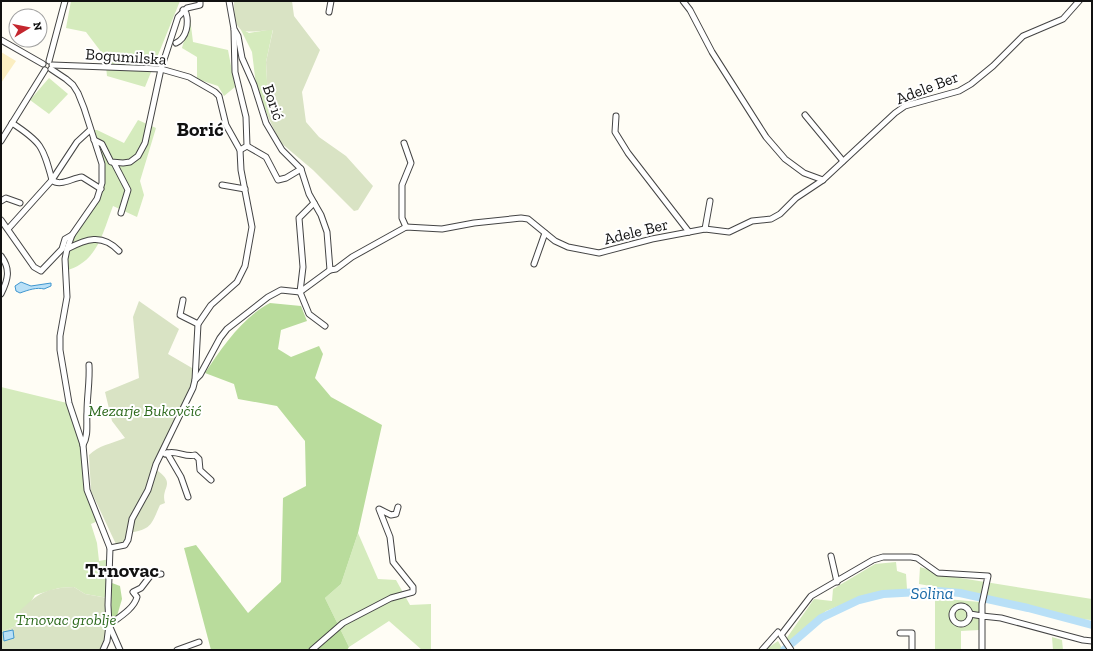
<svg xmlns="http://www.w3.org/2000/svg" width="1093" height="651" font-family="'Zilla Slab',serif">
  <rect width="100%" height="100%" fill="#fffdf5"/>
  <g fill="#d5ebbd">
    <path d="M71,1H180L145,87L107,76L105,57L86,32L66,28Z"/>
    <path d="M190,18L193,42L228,50L235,87L224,96L218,86L197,79V57L182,48Z"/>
    <path d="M240,28L249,33L273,29L266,62L269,119L256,85L252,52Z"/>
    <path d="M49,78L68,94L49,114L30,100Z"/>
    <path d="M138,120L156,128L140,181L144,195L137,217L113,206C102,234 98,262 65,271L69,241L97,199L102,174L90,130H97L124,143Z"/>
    <path d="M1,387L67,403L79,433L87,490L100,520L91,524L97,543L99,561L110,559L108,598L85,594L74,587L59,588L35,595L16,626L1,632Z"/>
    <path d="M358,533L378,579L396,580L410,605L431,604V650H422L389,621L349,647L325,598L341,584Z"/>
    <path d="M896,562L897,571L906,574L907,589L869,594L826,611L789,641L786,639L814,599L832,601L833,589L875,564Z"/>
    <path d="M920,567L954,577L1092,599V620L1077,619L992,597L919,584Z"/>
    <path d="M935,598L980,602L979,630L961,631V650H935Z"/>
    <path d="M1052,637L1062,640L1063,650H1053Z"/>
    <path d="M778,641L783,650H765Z"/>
  </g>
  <g fill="#b9dc9c">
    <path d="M270,303L301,306L307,321L281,330L278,349L291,357L319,346L323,354L315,378L331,397L382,425L358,533L341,584L325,598L349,647L347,650H211L184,548L196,545L248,613L281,582L283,498L306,486L305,441L277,406L238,399L234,384L205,373C222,347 243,317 270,303Z"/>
    <path d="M112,583L120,586L122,599L117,616L111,619Z"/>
  </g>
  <path fill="#fbeec1" d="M1,52L16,61L1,83Z"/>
  <g fill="#d9e3c4">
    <path d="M234,1H292L294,16L320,50L302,92L306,122L319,137L346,156L373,186L358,210L354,211L313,170L280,142L269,119L266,62L273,30C243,32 234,38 234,1Z"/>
    <path d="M139,301L179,329L168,354L192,368L193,388L155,469C178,484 160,487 165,503L160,505C151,525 152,529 129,533L128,540L121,545L116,544L114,540L91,491L89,455C99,445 111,444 125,438L112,421L105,392L139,378L133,317Z"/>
    <path d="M74,587L85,594L108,598L109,625L103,650H1V632L16,626L20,619L19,612C38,593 46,588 74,587Z"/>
  </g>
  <g fill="#b9e0f7" stroke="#3f96cf">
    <path d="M21,282L31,286L51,283V286L44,289C37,287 28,290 20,293L16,291L15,286Z"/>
    <path d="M13,630L14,638L4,641L3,632Z"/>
  </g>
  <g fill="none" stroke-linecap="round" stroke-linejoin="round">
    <path stroke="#b9e0f7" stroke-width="8" d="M784,650L821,618L859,600L883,594L938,591L960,593L1028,608L1092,625"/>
    <defs>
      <g id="minor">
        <path d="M229,1L234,29L238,36L242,58L254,85L266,123L282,150L301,169L309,194L321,215L327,232L330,270"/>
        <path d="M683,1L690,10L712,52L766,137L785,159L804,173L823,180"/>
        <path d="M329,12L331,1"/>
        <path d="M234,30L235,72L246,117L247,146L240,150"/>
        <path d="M1,40L43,64"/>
        <path d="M176,43C187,38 189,23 186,13L183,10"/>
        <path d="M49,61L65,1"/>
        <path d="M52,65L161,69L189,77L215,92L219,96L226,125L240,150L241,170L252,227L245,266L237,282L211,305L198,324L195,380"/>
        <path d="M51,69L66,79L73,85L78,93L84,108L102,164V183L97,199L72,235L67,249L65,259L67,297L60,336V350L69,403L83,445L87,490L110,548L108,605L109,625L107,641L103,650"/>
        <path d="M805,115L843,161"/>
        <path d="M616,116L615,132L628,153L689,232"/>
        <path d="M12,123C41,142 43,146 52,180C60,187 72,178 82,177L101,189"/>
        <path d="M94,140L102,144L111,162L123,163L130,162L138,156L145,143L161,69L178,17L187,8L200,5V1"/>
        <path d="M1,141L45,70"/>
        <path d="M404,143L411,163L402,185V218L406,227"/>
        <path d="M247,146L266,157L278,180L286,178L301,169"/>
        <path d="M114,163L128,190L121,213"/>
        <path d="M222,185L245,189"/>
        <path d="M1,201L6,198L20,203"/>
        <path d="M314,203L299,218L303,267L300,292L309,314L325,326"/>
        <path d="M1,220L34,267L41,271L62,249L65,239L72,235"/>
        <path d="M8,229L52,180L77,142L90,130"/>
        <path d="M705,229L710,201"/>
        <path d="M67,249C86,239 102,233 119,251"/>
        <path d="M1,256C11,269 8,280 1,294"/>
        <path d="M534,264L545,233"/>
        <path d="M183,300L180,315L198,324"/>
        <path d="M83,445C89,435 86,423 87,412C87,396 90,381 89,365"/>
        <path d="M167,453C178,450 185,458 195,455L199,459L200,470L211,480"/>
        <path d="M165,454L167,453L181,477L188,497"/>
        <path d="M110,548L125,545L128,540L132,519L148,490L156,464L193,388L195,380L200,375L220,338L227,329L268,297L281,290L300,292L330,270L336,269L352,257L406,227L442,229L474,223L521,218L528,219L555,241L568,247L599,253L652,239L705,229L729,232L752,221L771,219L780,214L796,198L823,180L895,113L905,106L959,91L971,84L993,66L1023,36L1063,19L1079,1"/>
        <path d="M831,556L837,582"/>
        <circle cx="961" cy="615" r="9"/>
        <path d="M900,633H912V650"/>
        <path d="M120,650L109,625C118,618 134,609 137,597L133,592L141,588L151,575L161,574"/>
        <path d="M177,650L199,642"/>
        <path d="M312,650L343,623L391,598L413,592V587L393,562L390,537L379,509L391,515L396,514L398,507"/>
        <path d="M762,650L778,632"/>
        <path d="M791,650L781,635L811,596L873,560L883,557H911L917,558L938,573L988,576L982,604V616L970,614"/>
        <path d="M982,650V616L1001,618L1083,640L1092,641"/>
      </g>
    </defs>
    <use href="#minor" stroke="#444" stroke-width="7"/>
    <use href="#minor" stroke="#fff" stroke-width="5"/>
  </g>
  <g text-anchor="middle" stroke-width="4" stroke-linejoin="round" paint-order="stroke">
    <g font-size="16" fill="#111" stroke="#fff">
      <text transform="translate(126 56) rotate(4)" y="6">Bogumilska</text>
      <text transform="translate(927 87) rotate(-21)" y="6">Adele Ber</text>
      <text transform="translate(274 102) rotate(71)" y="6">Borić</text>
      <text transform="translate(636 231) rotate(-14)" y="6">Adele Ber</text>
    </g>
    <g font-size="16" font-style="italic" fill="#2f6b1f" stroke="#fff">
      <text x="145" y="416">Mezarje Bukovčić</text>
      <text x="66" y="625">Trnovac groblje</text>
    </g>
    <g font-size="17" font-style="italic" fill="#1768a6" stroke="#fff">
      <text x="932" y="599">Solina</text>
    </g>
    <g font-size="20" font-weight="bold" fill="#111" stroke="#fff">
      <text x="200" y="136">Borić</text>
      <text x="122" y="577">Trnovac</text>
    </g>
  </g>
  <rect width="1093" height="651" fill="none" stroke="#111111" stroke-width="4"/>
  <g transform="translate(28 28) rotate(80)"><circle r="19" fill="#ffffff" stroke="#a0a0a0"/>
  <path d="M0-3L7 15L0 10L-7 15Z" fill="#c4262e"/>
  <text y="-6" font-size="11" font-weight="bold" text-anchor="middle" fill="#111111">N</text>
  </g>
</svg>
